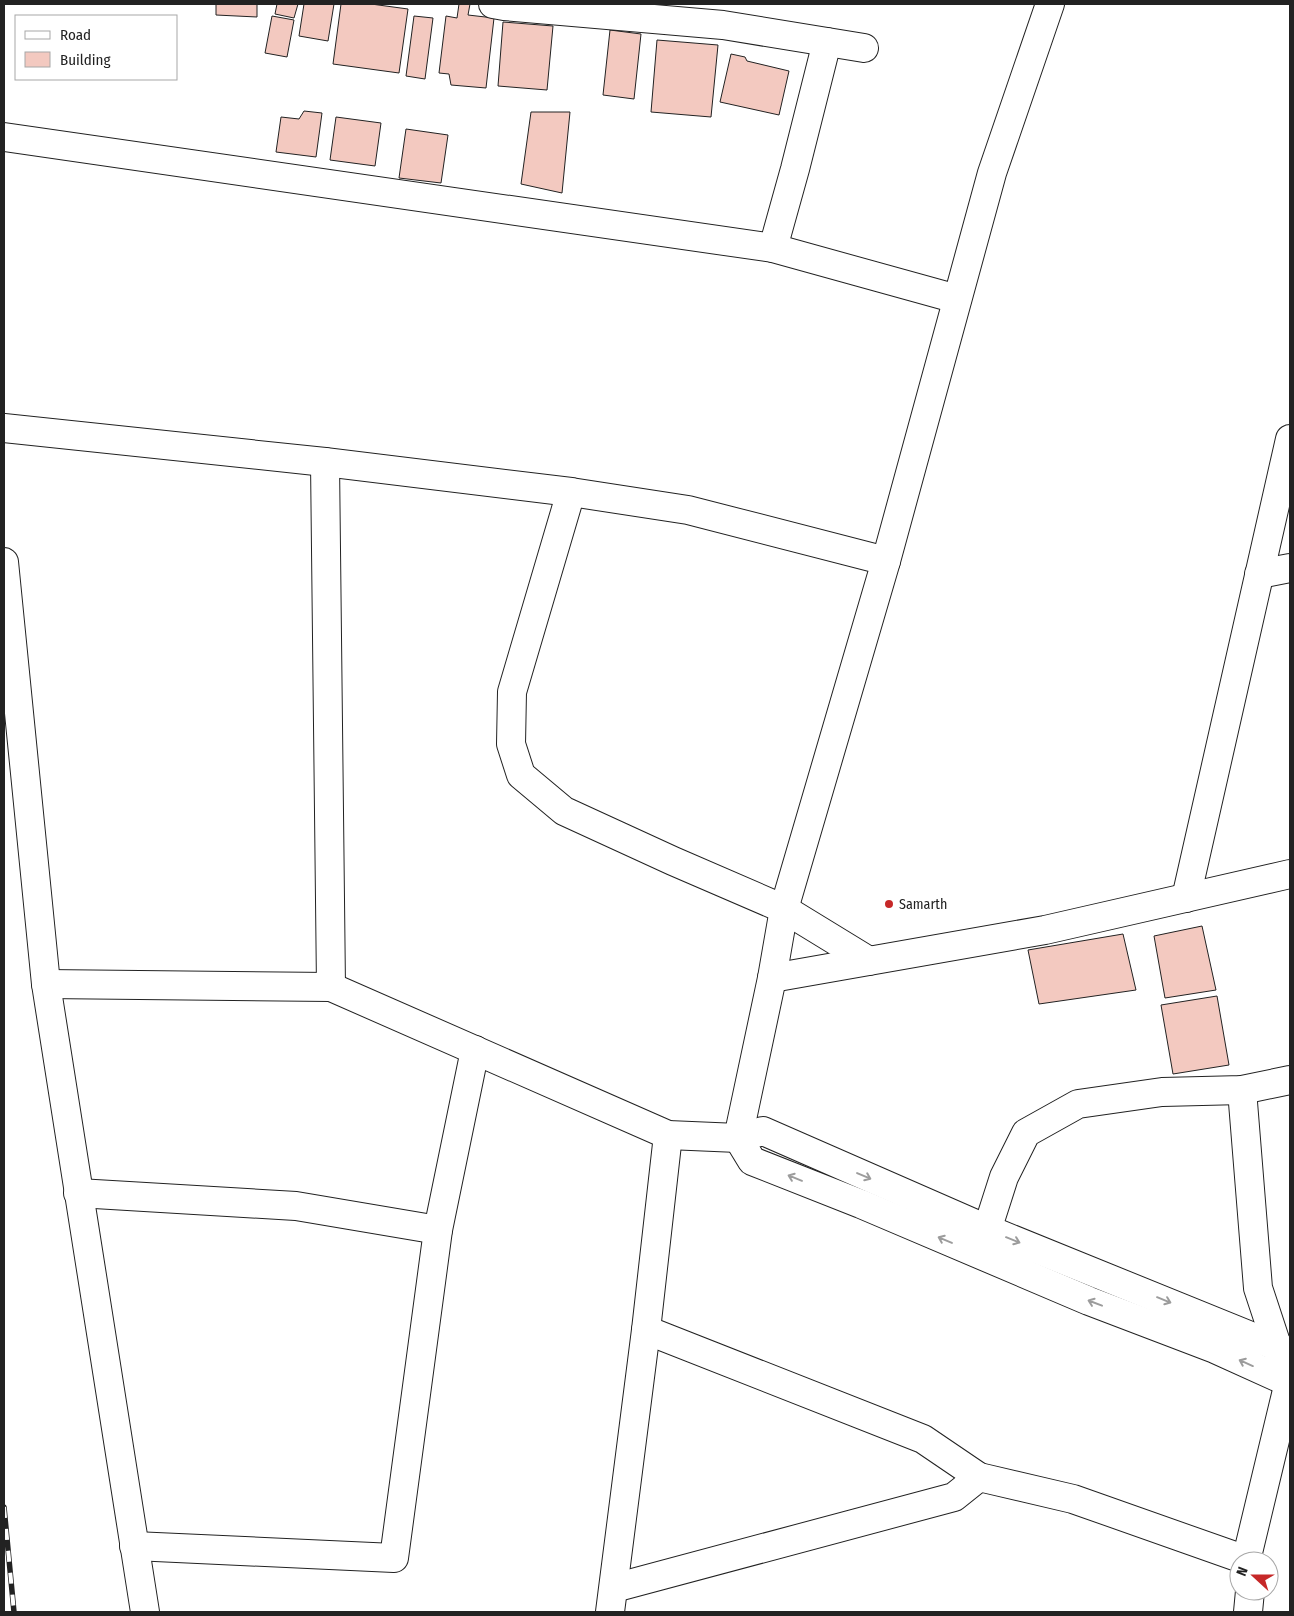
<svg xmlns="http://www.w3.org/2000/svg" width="1294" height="1616" font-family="'Fira Sans Condensed',sans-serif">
  <rect width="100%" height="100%" fill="#fff"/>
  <g fill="#f3c9c0" stroke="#222">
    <path d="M216,4H257V17L216,15Z"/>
    <path d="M277,4H298L294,18L275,14Z"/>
    <path d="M304,4H334L328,41L299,36Z"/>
    <path d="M341,4H371L408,9L399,73L333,64Z"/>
    <path d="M459,4H470L468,15L494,18L486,88L451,85L449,74L439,73L446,16L457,18Z"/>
    <path d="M272,16L294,20L287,57L265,53Z"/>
    <path d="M414,16L433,18L425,79L406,76Z"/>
    <path d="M503,22L553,26L547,90L498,86Z"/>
    <path d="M610,30L641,34L634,99L603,95Z"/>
    <path d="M657,40L718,45L711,117L651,112Z"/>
    <path d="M731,54L745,57L747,61L789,71L779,115L720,102Z"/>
    <path d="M304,111L322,113L316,157L276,152L281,117L299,119Z"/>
    <path d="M531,112H570L562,193L521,184Z"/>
    <path d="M336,117L381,123L375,166L330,160Z"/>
    <path d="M406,129L448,135L441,183L399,178Z"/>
    <path d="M1202,926L1216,990L1165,998L1154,936Z"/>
    <path d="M1123,934L1136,990L1039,1004L1028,950Z"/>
    <path d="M1217,996L1229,1065L1173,1074L1161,1005Z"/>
  </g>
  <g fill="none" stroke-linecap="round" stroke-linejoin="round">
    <defs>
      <g id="minor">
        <path d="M493,4L504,6L723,25L864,48"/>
        <path d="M4,137L773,248L957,299"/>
        <path d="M773,248L795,169L827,42"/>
        <path d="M4,428L325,462L571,492L688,510L886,561"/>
        <path d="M325,462L331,987"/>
        <path d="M571,492L512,692L511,744L521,775L564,811L673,861L784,909L869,961"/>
        <path d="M1259,574L1290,568"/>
        <path d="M1186,898L1290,439"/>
        <path d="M772,978L1045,930L1290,874"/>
        <path d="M1242,1090L1258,1288L1289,1382L1246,1561"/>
        <path d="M738,1138L772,978L784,909L886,561L992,173L1050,4"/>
        <path d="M78,1193L296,1206L438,1230"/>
        <path d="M980,1252L1004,1177L1026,1133L1078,1104L1162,1092L1242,1090L1290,1080"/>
        <path d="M646,1330L923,1439L979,1477L1073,1499L1246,1560"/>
        <path d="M134,1546L394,1558L438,1230L475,1050"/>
        <path d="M614,1588L954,1497L979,1477"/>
        <path d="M610,1612L646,1330L668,1135"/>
        <path d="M1248,1612L1250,1591"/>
      </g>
      <g id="tertiary">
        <path d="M4,562L46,984L145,1612"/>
        <path d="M46,984L331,987L668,1135L738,1138L763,1131L987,1229L1290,1352"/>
        <path d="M738,1138L752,1161L861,1204L1089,1301L1215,1349L1290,1383"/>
      </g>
    </defs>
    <use href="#minor" stroke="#222" stroke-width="30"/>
    <use href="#tertiary" stroke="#222" stroke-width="30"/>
    <use href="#minor" stroke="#fff" stroke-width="28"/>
    <use href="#tertiary" stroke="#fff" stroke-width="28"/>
    <defs>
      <path id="rail" d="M4,1507L14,1612"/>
    </defs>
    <use href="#rail" stroke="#222" stroke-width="5.5"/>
    <use href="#rail" stroke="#fff" stroke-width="4" stroke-dasharray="11" stroke-linecap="butt"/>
  </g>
  <defs><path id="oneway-shaft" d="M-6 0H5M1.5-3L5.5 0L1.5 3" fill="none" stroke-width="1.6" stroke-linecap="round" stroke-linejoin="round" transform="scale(1.25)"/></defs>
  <g stroke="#9c9c9c">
    <use href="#oneway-shaft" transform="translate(864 1176) rotate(23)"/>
    <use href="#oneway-shaft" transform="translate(795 1178) rotate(-158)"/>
    <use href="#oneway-shaft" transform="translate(945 1240) rotate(-157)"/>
    <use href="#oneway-shaft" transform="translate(1013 1240) rotate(22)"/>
    <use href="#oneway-shaft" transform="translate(1164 1300) rotate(22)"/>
    <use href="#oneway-shaft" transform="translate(1095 1303) rotate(-159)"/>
    <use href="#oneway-shaft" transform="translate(1246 1363) rotate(-156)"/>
  </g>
  <circle fill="#c62828" stroke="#fff" stroke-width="2" cx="889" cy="904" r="5"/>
  <g text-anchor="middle" stroke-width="4" stroke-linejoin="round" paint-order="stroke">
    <g font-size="14" fill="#222" stroke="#fff" text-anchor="start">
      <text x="899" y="909">Samarth</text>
    </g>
  </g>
  <rect width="1294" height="1616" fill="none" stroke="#222222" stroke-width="10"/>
  <rect x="15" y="15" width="162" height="65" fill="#ffffff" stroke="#a7a7a7"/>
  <rect x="25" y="31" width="25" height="8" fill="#ffffff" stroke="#a7a7a7"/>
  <text x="60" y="40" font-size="15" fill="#222222">Road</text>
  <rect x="25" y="52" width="25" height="15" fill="#f3c9c0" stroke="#a7a7a7"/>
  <text x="60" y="65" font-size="15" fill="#222222">Building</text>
  <g transform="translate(1254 1576) rotate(291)"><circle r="24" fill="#ffffff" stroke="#a7a7a7"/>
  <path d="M0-4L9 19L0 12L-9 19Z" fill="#c62828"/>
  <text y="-8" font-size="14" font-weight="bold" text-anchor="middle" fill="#222222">N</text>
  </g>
</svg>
